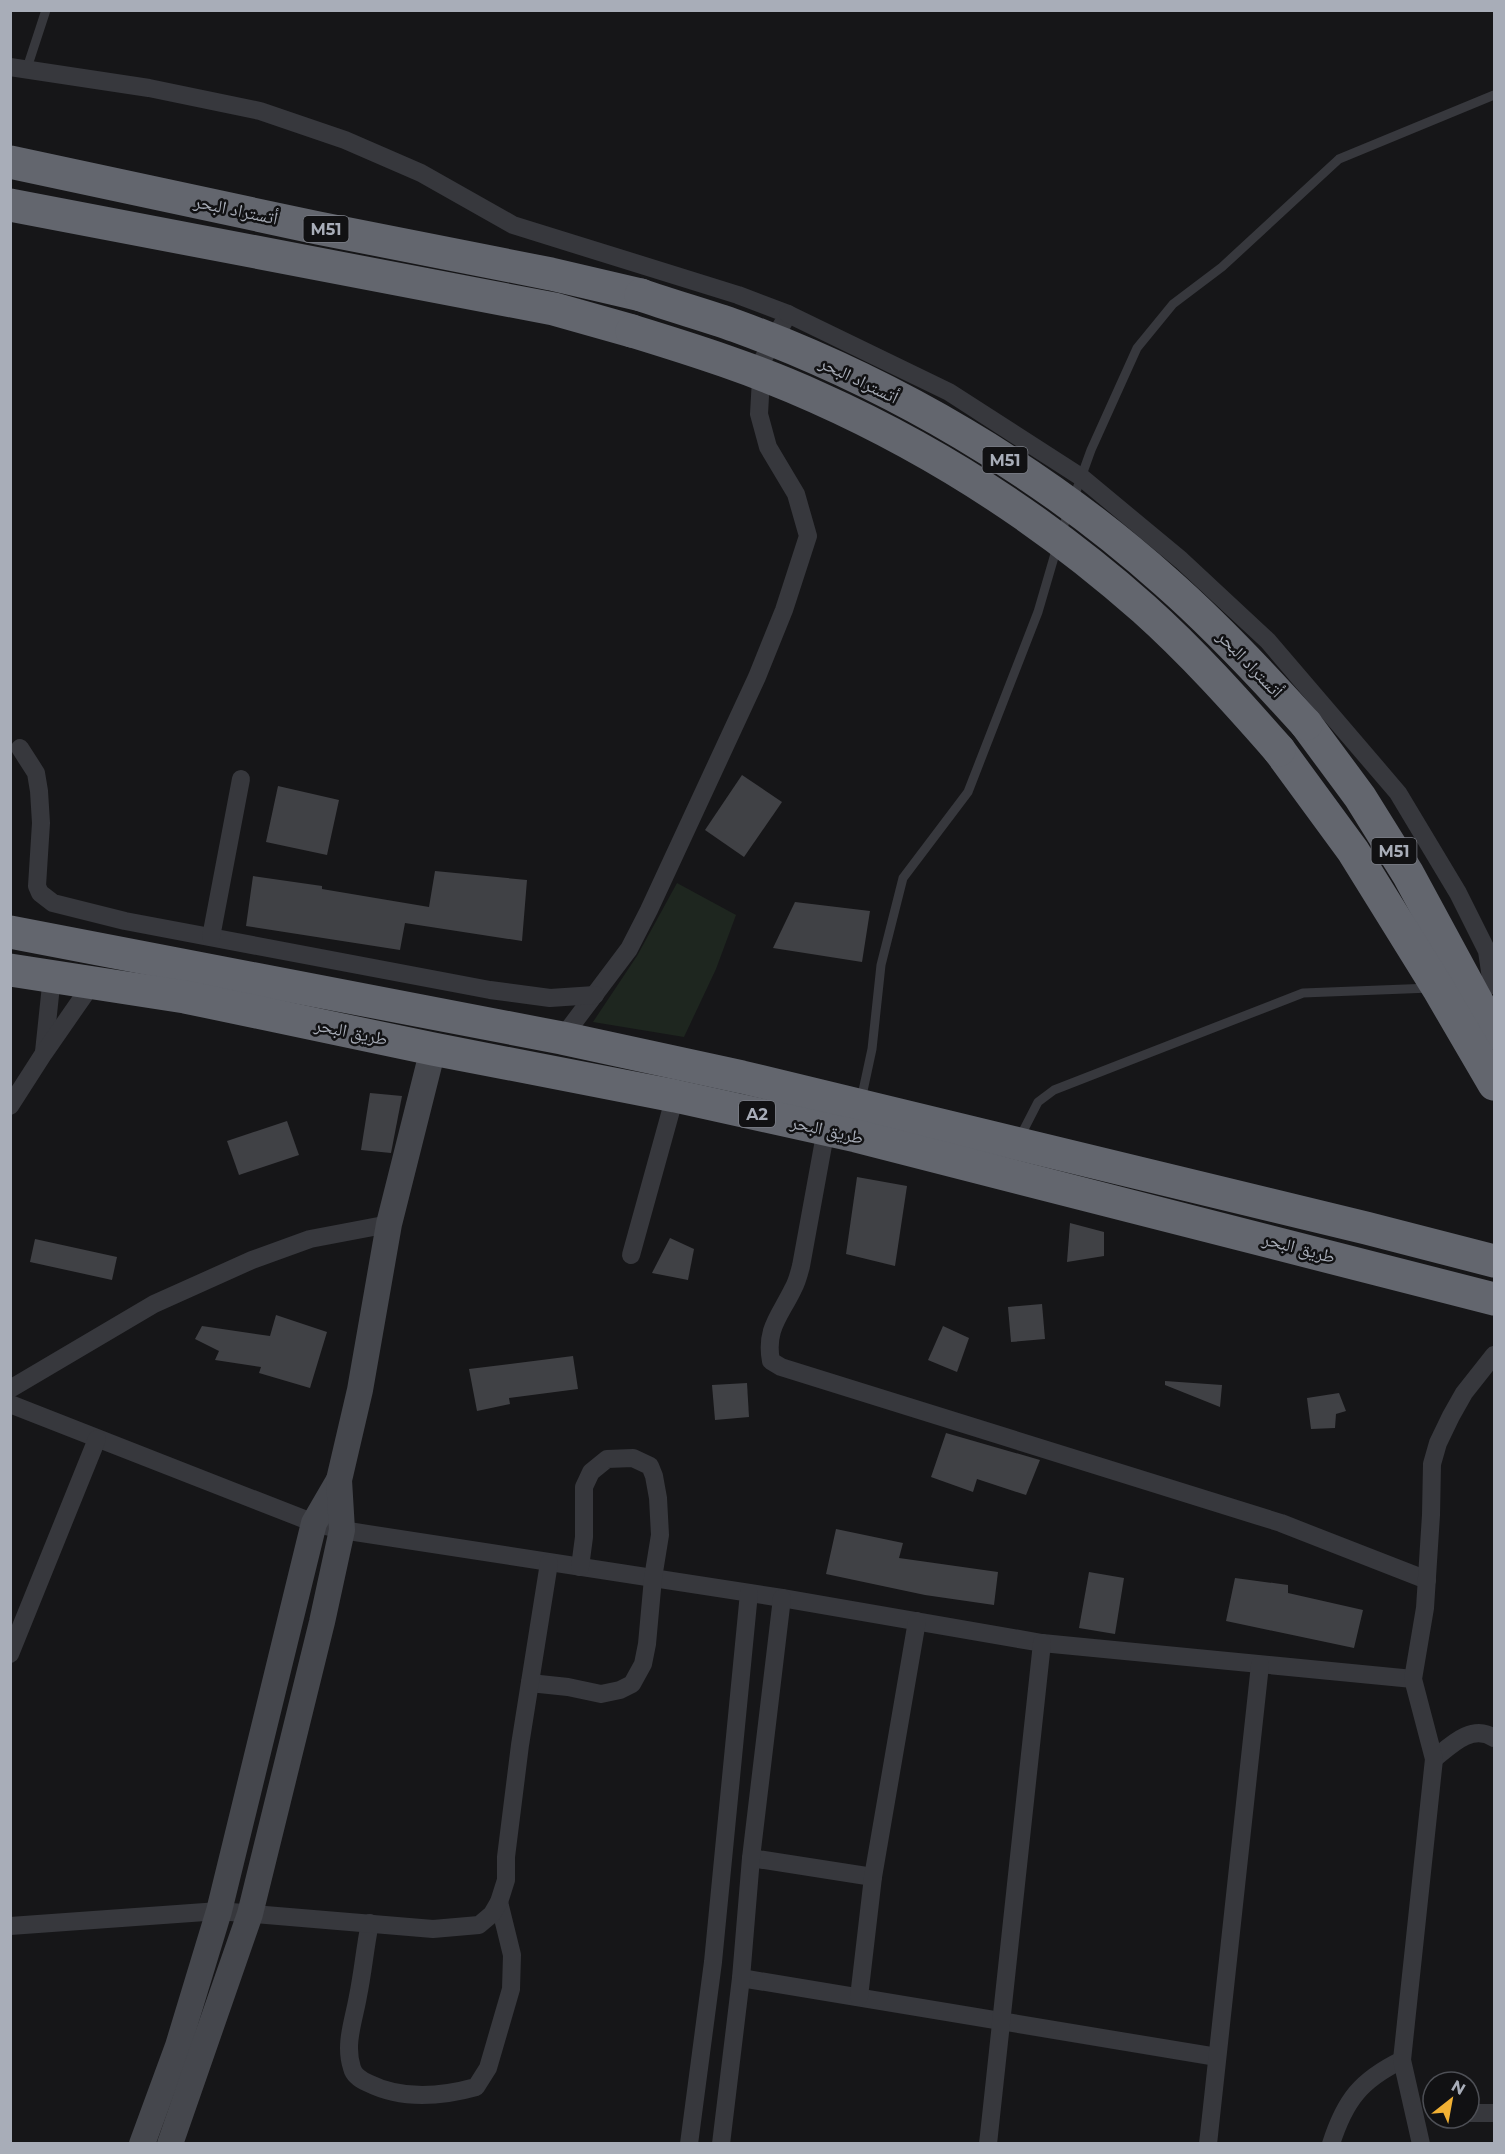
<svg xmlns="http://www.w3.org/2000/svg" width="1505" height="2154" font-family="Montserrat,'Noto Naskh Arabic',sans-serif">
  <rect width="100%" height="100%" fill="#161618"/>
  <path fill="#1e261f" d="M677,883L736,915L716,969L684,1037L593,1022L637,956Z"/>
  <g fill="#404145">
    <path d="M742,775L782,802L744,857L705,830Z"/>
    <path d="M278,786L339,800L327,855L266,842Z"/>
    <path d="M435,871L527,880L522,941L405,923L400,950L246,926L253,876L322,886V889L429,907Z"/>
    <path d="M795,902L870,911L862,962L773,948Z"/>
    <path d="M370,1093L402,1096L391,1153L361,1150Z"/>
    <path d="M287,1121L299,1155L239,1175L227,1141Z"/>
    <path d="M857,1177L907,1186L895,1266L846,1254Z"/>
    <path d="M1070,1223L1104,1232V1256L1067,1262Z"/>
    <path d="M670,1238L694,1249L688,1280L652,1273Z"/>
    <path d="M35,1239L117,1257L112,1280L30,1262Z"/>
    <path d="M1042,1304L1045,1339L1011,1342L1008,1307Z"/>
    <path d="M276,1315L327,1332L310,1388L259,1373L261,1367L215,1360L219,1351L195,1339L202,1326L270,1336Z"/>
    <path d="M943,1326L969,1338L957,1372L928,1360Z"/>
    <path d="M573,1356L578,1389L509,1398L510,1404L477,1411L469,1369Z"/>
    <path d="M1165,1381L1222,1385L1220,1407L1165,1385Z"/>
    <path d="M747,1383L749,1417L715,1420L712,1385Z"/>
    <path d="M1339,1393L1346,1411L1336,1414L1335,1428L1311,1429L1307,1398Z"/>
    <path d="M946,1433L1040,1460L1026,1495L977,1479L973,1492L931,1477Z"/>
    <path d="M836,1529L903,1543L899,1558L998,1572L994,1605L925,1595L826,1574Z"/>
    <path d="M1089,1572L1124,1578L1115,1634L1079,1628Z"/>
    <path d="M1235,1578L1288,1585V1593L1363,1610L1354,1648L1226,1621Z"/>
  </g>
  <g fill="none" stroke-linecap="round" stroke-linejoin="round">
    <g stroke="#37383d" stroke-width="9">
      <path d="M26,71L46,10"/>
      <path d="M1061,533L1091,450L1137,348L1173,304L1222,267L1339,159L1494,95"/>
      <path d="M861,1100L872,1049L881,965L903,878L968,792L1038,612L1057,547"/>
      <path d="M1019,1139L1038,1102L1054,1090L1303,993L1431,988"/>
    </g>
    <g stroke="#37383d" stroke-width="18">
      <path d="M10,67L149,88L260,111L345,140L421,173L513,225L738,295L788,314L762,361L759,414L768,447L796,494L808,536L784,610L757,677L649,910L629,949L562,1038"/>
      <path d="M788,314L949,392L1081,477L1181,560L1268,641L1398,793L1458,893L1487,951L1492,985"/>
      <path d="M20,748L36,773L39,791L41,823L37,886L40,893L53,903L125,921L490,990L550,998L595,995"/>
      <path d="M211,937L241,779"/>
      <path d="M44,1052L52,976"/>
      <path d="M10,1106L44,1053L94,981"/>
      <path d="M826,1129L801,1266C799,1274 797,1282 793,1289C780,1316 765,1329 771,1361L781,1367L1281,1523L1427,1580"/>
      <path d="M631,1255L675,1096"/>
      <path d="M10,1389L154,1304L252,1260L310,1239L389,1224"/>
      <path d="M10,1404L314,1523L342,1530L782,1598L1042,1643L1413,1679"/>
      <path d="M10,1654L97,1439"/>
      <path d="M530,1683L568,1687L601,1694L620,1690L632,1684L643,1664L647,1644L653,1578L660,1535L658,1498L654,1476L650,1466L633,1458L607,1459L591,1472L584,1487V1537L580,1567"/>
      <path d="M1434,1759C1450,1746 1472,1723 1494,1738"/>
      <path d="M751,1858L873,1877"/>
      <path d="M370,1923C365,1947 363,1972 358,1996C354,2020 344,2044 352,2068C354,2076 361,2080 368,2083C402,2100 440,2097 476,2087L488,2068L511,1989L512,1955L499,1902"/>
      <path d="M10,1926L219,1911L433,1929L479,1925L492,1914L499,1902L506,1880V1857L520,1745L549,1563"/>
      <path d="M741,1978L1217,2057"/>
      <path d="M859,1997L873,1877L917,1621"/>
      <path d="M1469,2113H1494"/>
      <path d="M689,2144L713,1962L749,1593"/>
      <path d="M721,2144L741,1978L751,1858L782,1598"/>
      <path d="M988,2144L1042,1643"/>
      <path d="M1208,2144L1260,1665"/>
      <path d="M1331,2144C1345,2100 1361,2080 1402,2060"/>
      <path d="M1421,2144L1402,2060L1434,1759L1413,1679L1425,1608L1431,1515L1432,1464L1438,1443L1451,1416L1464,1393L1494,1355"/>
    </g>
    <g stroke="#45474d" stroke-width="26">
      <path d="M142,2144L178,2046L219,1911L314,1523L339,1480"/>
      <path d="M170,2144L250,1914L322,1622L342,1530L339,1480L360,1390L389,1224L433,1049"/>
    </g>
    <g stroke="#63666e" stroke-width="33">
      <path d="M10,162L318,228L551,274L641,295"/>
      <path d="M10,205L554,309L632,331"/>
      <path d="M1306,724L1360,797L1408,874L1494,1033"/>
      <path d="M1279,750L1353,851L1438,988L1494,1084"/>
      <path d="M10,932L562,1038L742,1077L1366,1228L1494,1261"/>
      <path d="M10,970L185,997L433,1049L675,1096L856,1136L1494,1299"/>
    </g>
    <g stroke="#63666e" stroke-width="33">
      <path d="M641,295C672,306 705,315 736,326C892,383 1042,471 1166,582C1216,626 1261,674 1306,724"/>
      <path d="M632,331C694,350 757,370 816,397C935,450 1047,523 1144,609C1192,652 1236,701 1279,750"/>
    </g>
  </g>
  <g text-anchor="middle" stroke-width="5" stroke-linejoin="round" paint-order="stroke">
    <g fill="#111113" stroke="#7b7e86" stroke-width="1.5">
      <rect x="303.5" y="216" width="45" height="26" rx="4.5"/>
      <rect x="982.5" y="447" width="45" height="26" rx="4.5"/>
      <rect x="1371.5" y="838" width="45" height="26" rx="4.5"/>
      <rect x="739" y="1101" width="36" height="26" rx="4.5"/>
    </g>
    <g font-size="16" font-weight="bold" fill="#a8adb8">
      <text x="326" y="235">M51</text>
      <text x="1005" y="466">M51</text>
      <text x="1394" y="857">M51</text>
      <text x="757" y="1120">A2</text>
    </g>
    <g font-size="18" fill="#a8adb8" stroke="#111113">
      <text transform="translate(236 210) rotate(12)" y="6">أتستراد البحر</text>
      <text transform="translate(859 380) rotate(26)" y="6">أتستراد البحر</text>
      <text transform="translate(1250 664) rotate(46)" y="6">أتستراد البحر</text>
      <text transform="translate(351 1032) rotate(12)" y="6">طريق البحر</text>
      <text transform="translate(827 1130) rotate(13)" y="6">طريق البحر</text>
      <text transform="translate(1299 1248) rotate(15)" y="6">طريق البحر</text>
    </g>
  </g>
  <rect width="1505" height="2154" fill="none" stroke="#a8adb8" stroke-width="24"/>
  <g transform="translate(1451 2100) rotate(31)"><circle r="28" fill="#111113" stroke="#4d4f55" stroke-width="1.5"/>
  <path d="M0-4.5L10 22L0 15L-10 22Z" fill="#f2b134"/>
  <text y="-9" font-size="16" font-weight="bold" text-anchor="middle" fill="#a8adb8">N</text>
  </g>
</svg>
